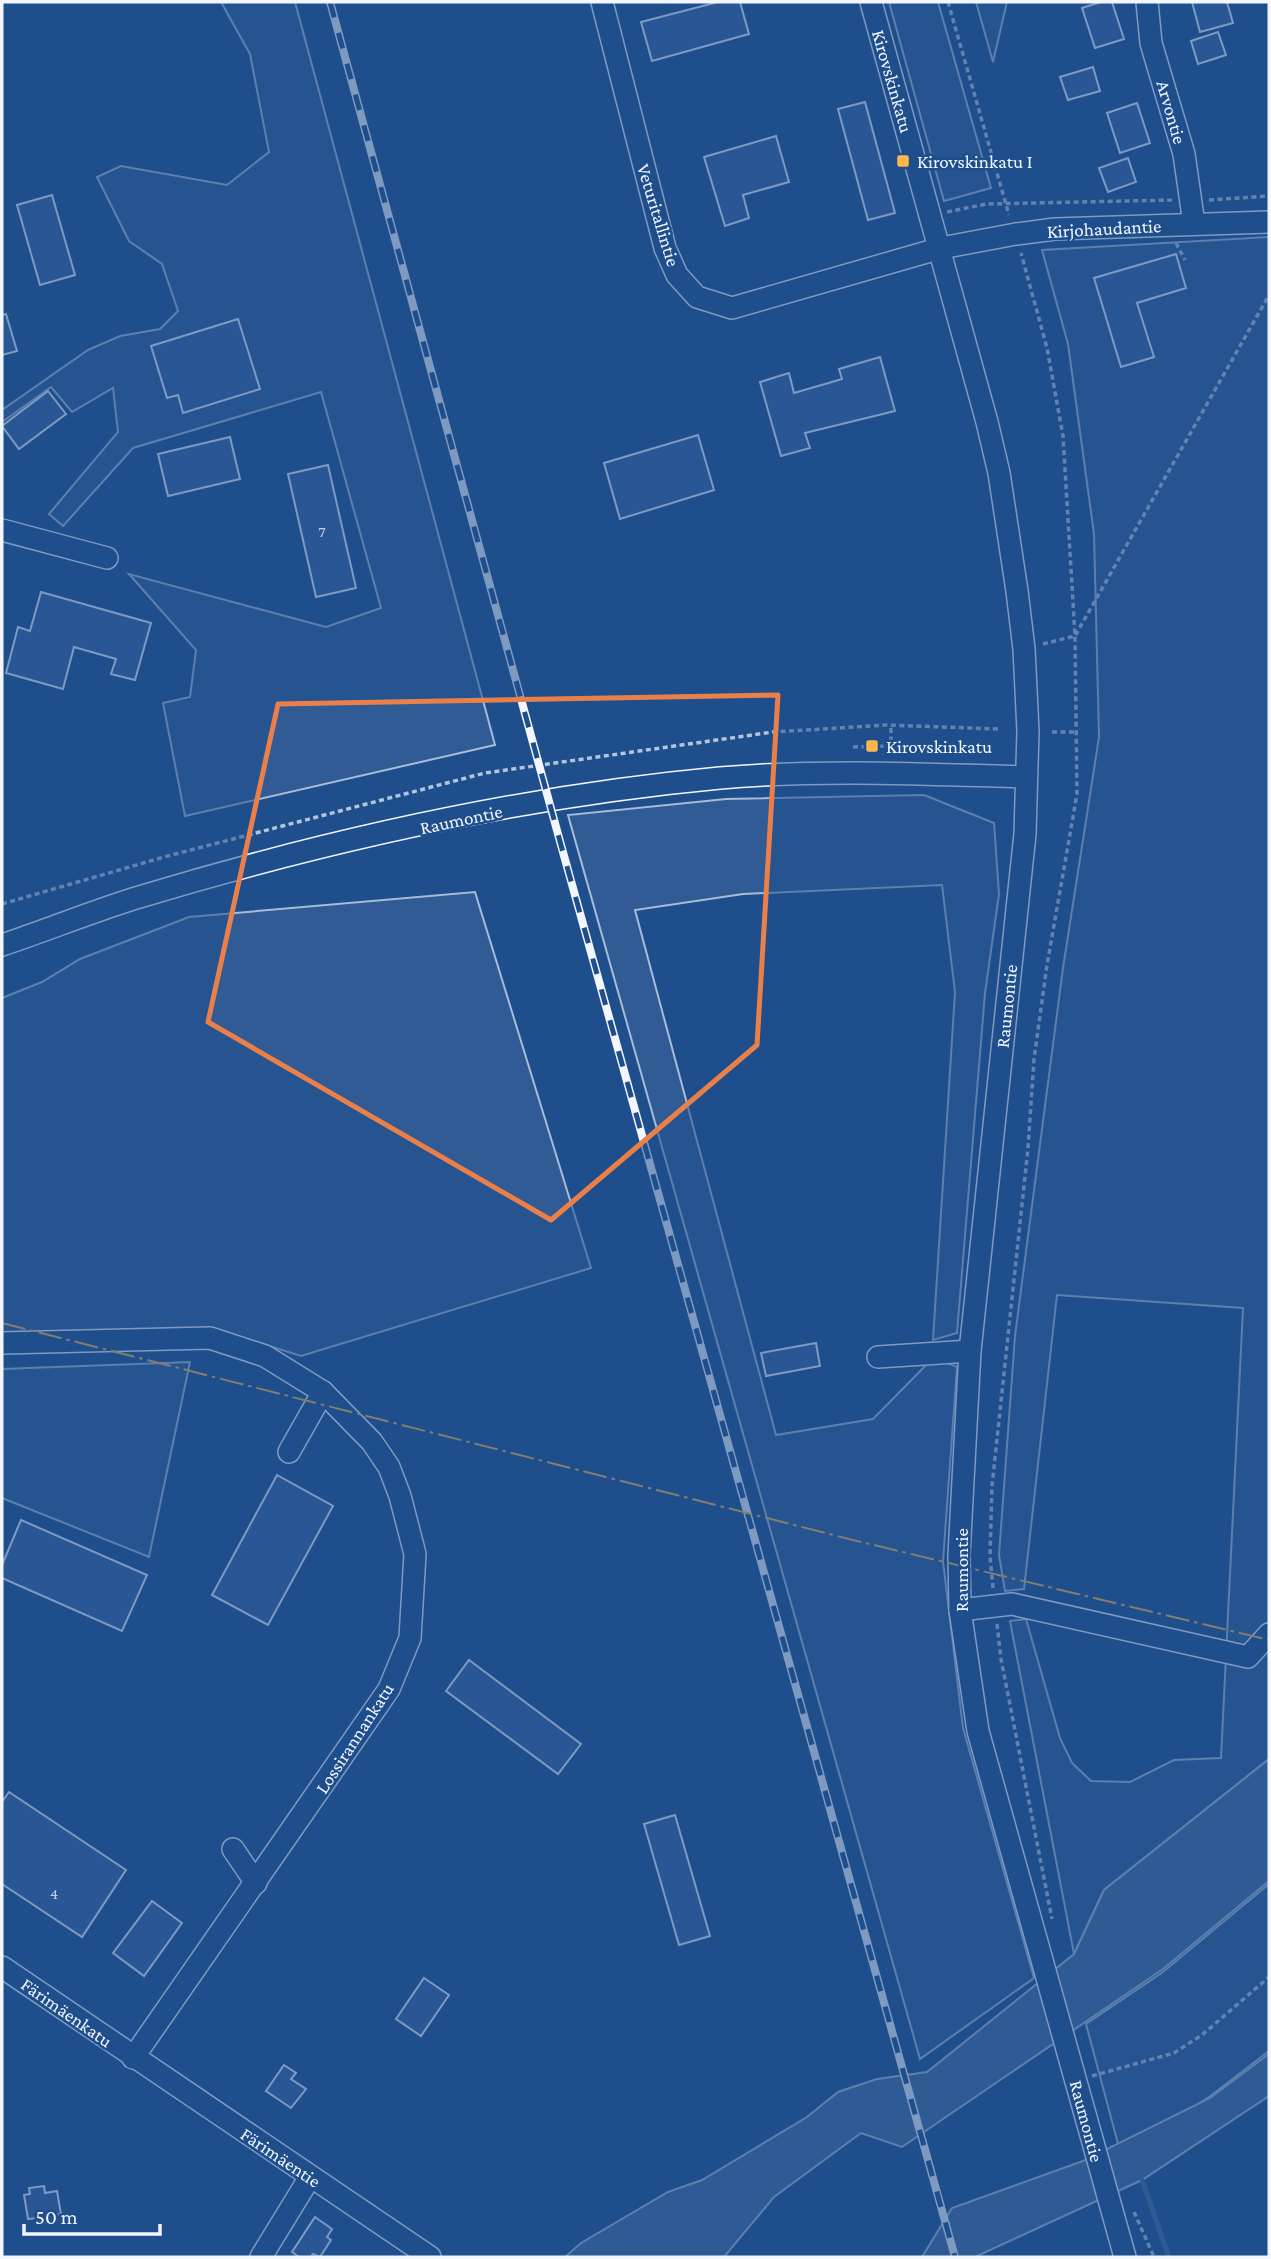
<svg xmlns="http://www.w3.org/2000/svg" width="1271" height="2259" font-family="'Crimson Pro',serif">
  <rect width="100%" height="100%" fill="#1f4e8c"/>
  <g fill="#305b95" stroke="#a8bbd7" stroke-width="2">
    <path d="M221,2H295L495,745L185,816L163,703L190,697L196,650L129,574L326,627L381,608L321,392L133,448L63,526L49,514L118,432L113,388L72,412L51,387L2,422V410L88,350L120,336L160,329L178,311L162,264L129,241L97,177L121,166L227,185L269,152L250,54Z"/>
    <path d="M889,2H938L991,188L944,201Z"/>
    <path d="M976,2H1007L993,62Z"/>
    <path d="M1269,237V1759L1104,1890L1074,1954L1010,1621L1026,1619L1060,1738L1072,1763L1091,1781L1130,1782L1174,1760L1221,1758L1243,1308L1057,1295L1024,1589L1005,1591L999,1555L1015,1336L1063,968L1099,737L1094,534L1068,344L1042,250Z"/>
    <path d="M924,795L994,823L999,894L985,993L957,1333L933,1340L955,992L942,885L743,894L635,910L776,1435L873,1419L934,1357L957,1367L943,1561L963,1728L1034,1978L920,2059L568,815L726,799Z"/>
    <path d="M475,892L591,1268L301,1356L225,1332L2,1338V998L42,982L80,959L189,917Z"/>
    <path d="M190,1362L149,1557L2,1498V1369Z"/>
    <path d="M1269,1884V2051L1209,2097L1121,2155L1086,2024L1163,1972Z"/>
  </g>
  <g fill="#446ba0" stroke="#a8bbd7" stroke-width="2">
    <path d="M1269,1759V1881L1163,1969L902,2147L861,2133L774,2197L724,2257H565L581,2243L668,2192L702,2180L807,2117L838,2092L877,2079L927,2072L1074,1954L1104,1890Z"/>
    <path d="M1269,2054V2096L1142,2180L975,2257H922L952,2208L1083,2161L1210,2098Z"/>
  </g>
  <g fill="none" stroke-linecap="round" stroke-linejoin="round">
    <path stroke="#446ba0" stroke-width="5" d="M1142,2180L1169,2257"/>
  </g>
  <g fill="#3563a3" stroke="#f2f6ff" stroke-width="2">
    <path d="M718,2H740L749,34L652,61L641,22Z"/>
    <path d="M1101,2H1112L1124,39L1095,48L1082,8Z"/>
    <path d="M1192,2H1227L1233,23L1200,32Z"/>
    <path d="M1218,32L1226,55L1198,64L1191,41Z"/>
    <path d="M1093,67L1100,91L1068,100L1060,77Z"/>
    <path d="M865,102L895,213L868,220L838,109Z"/>
    <path d="M1137,103L1150,143L1120,153L1107,113Z"/>
    <path d="M776,136L789,182L743,195L749,218L725,226L704,157Z"/>
    <path d="M1128,158L1136,182L1108,192L1099,168Z"/>
    <path d="M52,195L75,275L40,285L17,205Z"/>
    <path d="M1176,254L1186,288L1137,303L1154,357L1121,367L1094,278Z"/>
    <path d="M6,314L17,351L2,355V315Z"/>
    <path d="M238,319L260,389L183,413L178,395L167,398L151,346Z"/>
    <path d="M880,357L895,411L805,433L810,448L781,456L760,382L789,373L794,393L842,379L839,369Z"/>
    <path d="M48,391L66,414L19,449L2,426Z"/>
    <path d="M698,435L714,490L620,519L604,463Z"/>
    <path d="M230,437L240,479L168,496L158,454Z"/>
    <path d="M328,465L356,588L316,597L288,474Z"/>
    <path d="M41,592L151,623L135,680L111,674L116,659L74,647L63,689L6,673L18,627L30,631Z"/>
    <path d="M816,1343L820,1366L766,1376L761,1353Z"/>
    <path d="M277,1475L333,1506L268,1625L212,1595Z"/>
    <path d="M21,1520L147,1575L122,1631L2,1578V1565Z"/>
    <path d="M469,1660L581,1744L558,1774L446,1691Z"/>
    <path d="M9,1792L126,1870L82,1937L2,1884V1802Z"/>
    <path d="M675,1815L710,1936L679,1945L644,1824Z"/>
    <path d="M152,1901L182,1923L144,1976L113,1953Z"/>
    <path d="M424,1978L449,1995L421,2036L396,2019Z"/>
    <path d="M284,2065L296,2073L291,2079L306,2089L291,2108L266,2091Z"/>
    <path d="M44,2186L45,2193L57,2191L61,2214L52,2215L53,2222L38,2224L37,2218L28,2219L24,2195L30,2194L29,2188Z"/>
    <path d="M315,2217L332,2229L327,2237L331,2240L320,2257L313,2254L311,2257H299L292,2252Z"/>
  </g>
  <g fill="none" stroke-linecap="round" stroke-linejoin="round">
    <defs>
      <g id="minor">
        <path d="M602,2L665,248L677,275L697,297L732,308L941,248L1016,234L1055,229L1269,222"/>
        <path d="M871,2L987,422L999,473L1017,591L1024,649L1028,731L1025,834L970,1351L959,1555L960,1610L978,1731L1125,2257"/>
        <path d="M1147,2L1151,43L1184,154L1194,224"/>
        <path d="M2,530L107,558"/>
        <path d="M2,945C47,930 91,912 136,898C324,841 525,796 720,778C822,769 924,774 1026,777"/>
        <path d="M2,1343L210,1338L265,1356L323,1392L372,1442L389,1467L400,1496L415,1554L410,1638L389,1689L133,2058"/>
        <path d="M878,1357L970,1351"/>
        <path d="M289,1452L323,1392"/>
        <path d="M960,1610L1012,1604L1248,1657L1269,1634"/>
        <path d="M233,1849L256,1883"/>
        <path d="M2,1967L430,2257"/>
        <path d="M261,2257L310,2177"/>
      </g>
    </defs>
    <use href="#minor" stroke="#f2f6ff" stroke-width="24"/>
    <g stroke="#b3c4dc" stroke-width="3.5" stroke-dasharray="5 3.5" stroke-linecap="butt">
      <path d="M948,2L1009,215"/>
      <path d="M1209,200L1269,196"/>
      <path d="M947,212L986,204L1173,200"/>
      <path d="M1176,243L1185,260"/>
      <path d="M1043,644L1075,636L1269,295"/>
      <path d="M1052,732H1075"/>
      <path d="M853,747L891,746V725"/>
      <path d="M2,904L164,857L485,773L773,732L887,725L998,729"/>
      <path d="M993,1588L990,1556L992,1486L1028,1148L1034,1059L1047,965L1077,794L1075,636L1063,436L1047,348L1021,253"/>
      <path d="M997,1624L1001,1659L1052,1919"/>
      <path d="M1092,2076L1174,2053L1202,2035L1269,1977"/>
      <path d="M1134,2212L1154,2257"/>
    </g>
    <use href="#minor" stroke="#1f4e8c" stroke-width="21"/>
    <defs>
      <path id="rail" d="M330,2L561,845L955,2257"/>
    </defs>
    <use href="#rail" stroke="#f2f6ff" stroke-width="8"/>
    <use href="#rail" stroke="#1f4e8c" stroke-width="5" stroke-dasharray="16" stroke-linecap="butt"/>
    <path stroke="#ffb74d" stroke-width="2" stroke-dasharray="24 5 3.5 5" stroke-linecap="butt" d="M2,1323L853,1540L1269,1640"/>
  </g>
  <path d="M0 0H1271V2259H0ZM778,695L757,1045L551,1220L208,1022L278,704Z" fill="#1f4e8c" fill-opacity=".55" fill-rule="evenodd"/>
  <path fill="none" stroke="#ea8049" stroke-width="5" stroke-linejoin="round" d="M778,695L757,1045L551,1220L208,1022L278,704Z"/>
  <g fill="#ffb74d" stroke="#1f4e8c" stroke-width="2.5">
    <rect x="896" y="154" width="14" height="14" rx="3.5"/>
    <rect x="865" y="739" width="14" height="14" rx="3.5"/>
  </g>
  <g text-anchor="middle" stroke-width="5" stroke-linejoin="round" paint-order="stroke">
    <g font-size="16" fill="#c3d1e8">
      <text x="322" y="537">7</text>
      <text x="54" y="1899">4</text>
    </g>
    <g font-size="19" fill="#f2f6ff" stroke="#1f4e8c">
      <text transform="translate(893 81) rotate(74)" y="7">Kirovskinkatu</text>
      <text transform="translate(1172 112) rotate(74)" y="7">Arvontie</text>
      <text transform="translate(659 215) rotate(73)" y="7">Veturitallintie</text>
      <text transform="translate(1104 228) rotate(-3)" y="7">Kirjohaudantie</text>
      <text transform="translate(461 819) rotate(-12)" y="7">Raumontie</text>
      <text transform="translate(1006 1006) rotate(-84)" y="7">Raumontie</text>
      <text transform="translate(961 1570) rotate(-90)" y="7">Raumontie</text>
      <text transform="translate(354 1738) rotate(-57)" y="7">Lossirannankatu</text>
      <text transform="translate(67 2012) rotate(35)" y="7">Färimäenkatu</text>
      <text transform="translate(1087 2121) rotate(75)" y="7">Raumontie</text>
      <text transform="translate(281 2157) rotate(34)" y="7">Färimäentie</text>
    </g>
    <g font-size="19" fill="#f2f6ff" stroke="#1f4e8c" text-anchor="start">
      <text x="917" y="168">Kirovskinkatu I</text>
      <text x="886" y="753">Kirovskinkatu</text>
    </g>
  </g>
  <rect width="1271" height="2259" fill="none" stroke="#f2f6ff" stroke-width="7"/>
  <path d="M24 2224v10h136v-10" fill="none" stroke="#f2f6ff" stroke-width="3.5"/>
  <text x="35" y="2224" font-size="21" fill="#f2f6ff" stroke="#1f4e8c" stroke-width="5" paint-order="stroke">50 m</text>
</svg>
